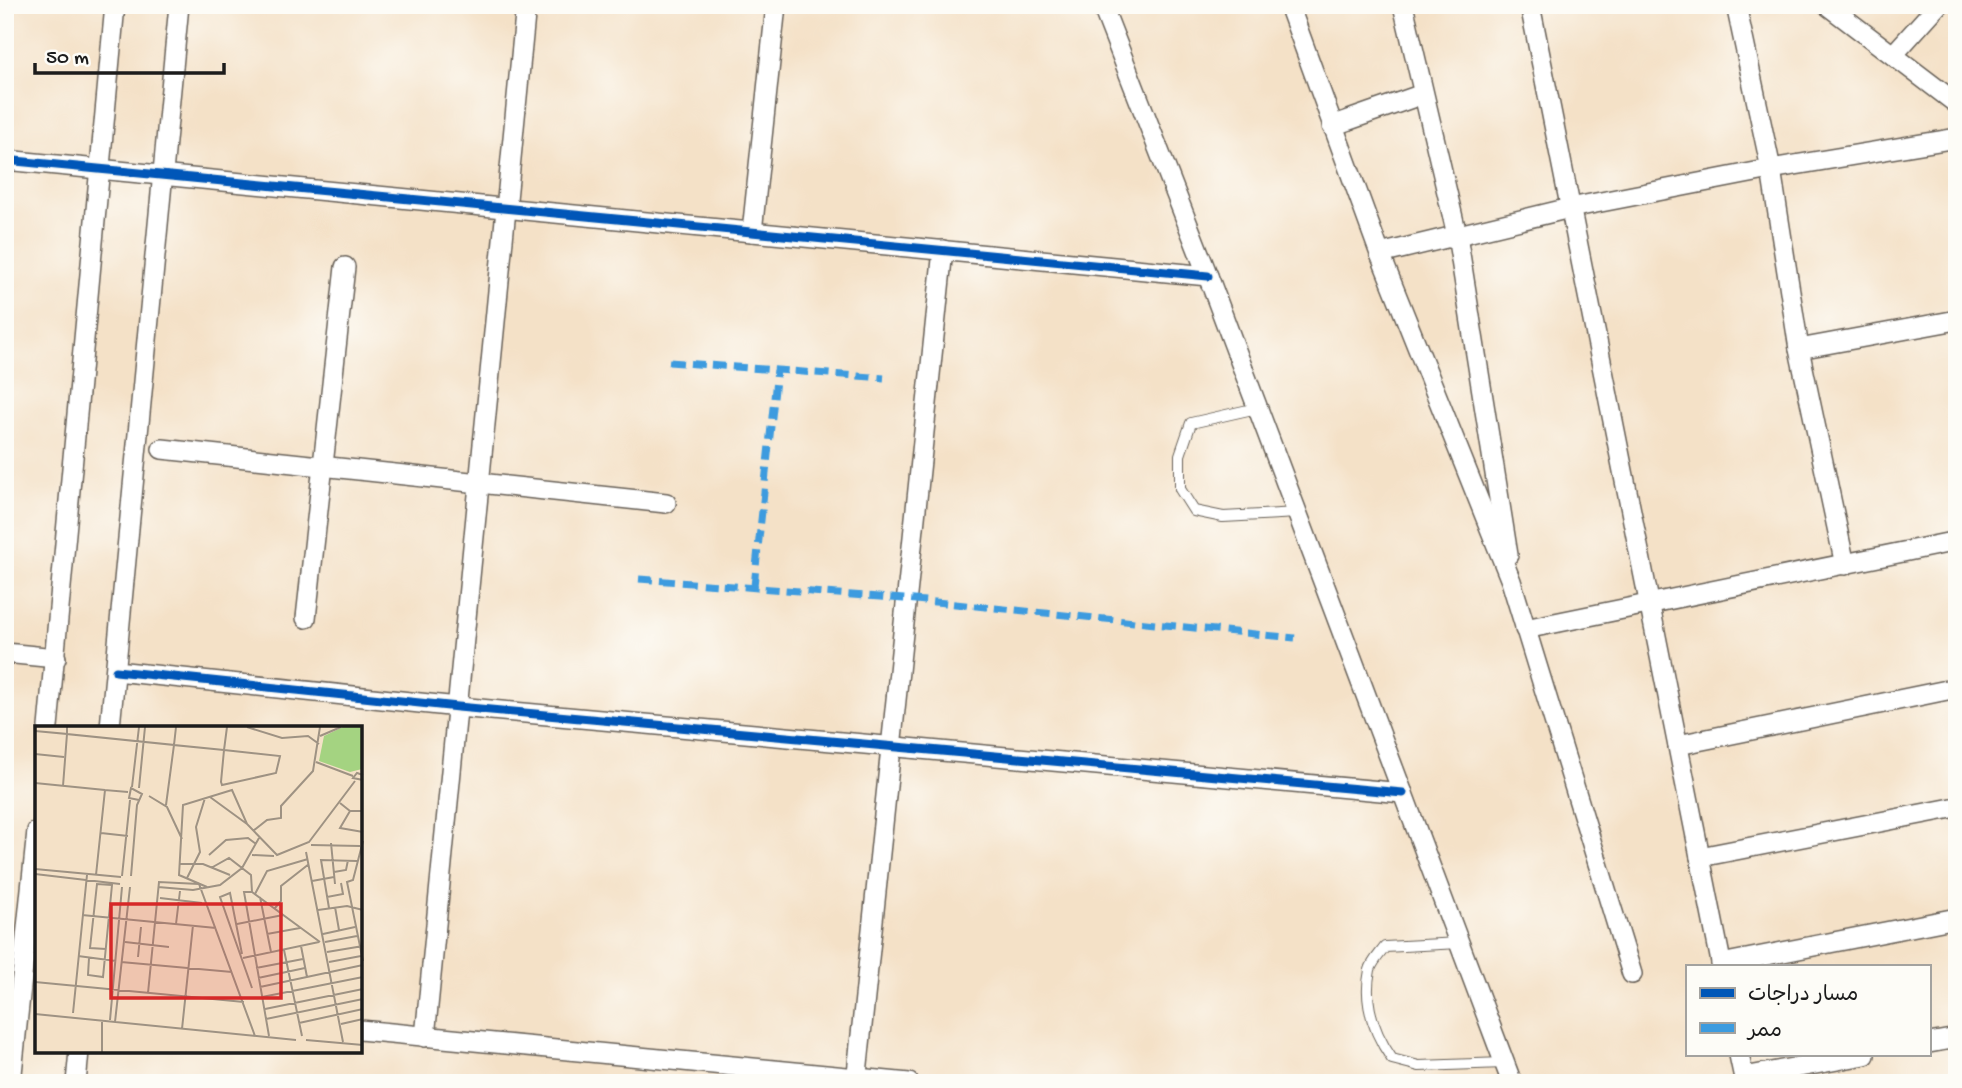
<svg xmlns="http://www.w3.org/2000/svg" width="1962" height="1088" font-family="'Gochi Hand','Playpen Sans Arabic',sans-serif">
  <rect width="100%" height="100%" fill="#fdfcf7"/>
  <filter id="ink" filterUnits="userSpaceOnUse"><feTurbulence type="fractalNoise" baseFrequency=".0143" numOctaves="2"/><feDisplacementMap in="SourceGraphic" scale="14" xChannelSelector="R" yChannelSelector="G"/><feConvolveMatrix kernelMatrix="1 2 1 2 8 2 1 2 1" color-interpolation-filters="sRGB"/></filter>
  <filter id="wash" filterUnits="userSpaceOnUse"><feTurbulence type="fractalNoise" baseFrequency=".00686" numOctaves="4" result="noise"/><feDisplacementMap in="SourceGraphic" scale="28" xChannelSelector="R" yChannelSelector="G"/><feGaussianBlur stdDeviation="1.57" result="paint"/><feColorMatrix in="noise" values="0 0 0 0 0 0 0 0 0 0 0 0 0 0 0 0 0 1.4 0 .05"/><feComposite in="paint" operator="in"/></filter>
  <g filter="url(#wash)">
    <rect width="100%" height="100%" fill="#f4e1c7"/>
  </g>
  <g filter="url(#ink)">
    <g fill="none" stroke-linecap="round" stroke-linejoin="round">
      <defs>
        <g id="service">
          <path d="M1257,408L1191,423L1180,455V489L1194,511L1223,517L1297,513"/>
          <path d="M1459,943L1385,947C1380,954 1372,962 1370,970C1363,1003 1374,1033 1392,1059L1419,1066L1504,1063"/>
        </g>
        <g id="minor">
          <path d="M1102,5L1208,276L1512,1083"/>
          <path d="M1289,5L1380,254L1511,581L1632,974"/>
          <path d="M1403,5L1457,235L1508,555"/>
          <path d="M1530,5L1722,967"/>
          <path d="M1736,5L1771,169L1799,349L1845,565"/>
          <path d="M1827,5L1957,104"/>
          <path d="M1893,55L1938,5"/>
          <path d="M1332,126L1423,94"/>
          <path d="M5,160L1208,276"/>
          <path d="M752,232L776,5"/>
          <path d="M1380,254L1570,208L1771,169L1957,138"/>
          <path d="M1799,349L1957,320"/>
          <path d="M162,449L666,503"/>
          <path d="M306,618L345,267"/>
          <path d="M1525,629L1957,541"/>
          <path d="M5,653L56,658"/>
          <path d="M116,671L458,707L1403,793"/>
          <path d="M48,727L115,5"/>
          <path d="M110,727L179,5"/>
          <path d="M1678,745L1957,688"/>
          <path d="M1700,857L1957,807"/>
          <path d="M1721,964L1957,918"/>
          <path d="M360,1030L909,1083"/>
          <path d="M425,1037L526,5"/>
          <path d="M1929,1043L1957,1038"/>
          <path d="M1739,1055L1745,1083"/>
          <path d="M1744,1077L1865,1055"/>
          <path d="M11,1083L37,831"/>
          <path d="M76,1083L79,1051"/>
          <path d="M856,1083L943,250"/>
        </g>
      </defs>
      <use href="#service" stroke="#686158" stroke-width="12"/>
      <use href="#minor" stroke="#686158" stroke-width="22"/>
      <use href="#service" stroke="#fff" stroke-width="10"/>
      <use href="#minor" stroke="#fff" stroke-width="19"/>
      <g stroke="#3c9bdf" stroke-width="7" stroke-dasharray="14 7" stroke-linecap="butt">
        <path d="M669,362L884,378"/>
        <path d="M639,579L905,599L1295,638"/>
        <path d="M754,586L777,370"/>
      </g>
      <defs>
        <g id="cycleway">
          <path d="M5,160L1208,276"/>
          <path d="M116,671L458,707L1403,793"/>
        </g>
      </defs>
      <use href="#cycleway" stroke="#fdfcf7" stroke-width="13"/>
      <use href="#cycleway" stroke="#0057b8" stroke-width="9"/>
    </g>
  </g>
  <g transform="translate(35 726)">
    <rect width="327" height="327" fill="#f4e1c7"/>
    <path d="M308,1H327V43L315,46L284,35L289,10Z" fill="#a4d381"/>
    <path fill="none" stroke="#9e9283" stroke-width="2" d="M32,1V8L139,19L131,79M141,1L139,19L189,24L245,30L241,47L187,59L186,56L189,24L192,1M212,1L247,12L273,10L284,18M0,5L32,8L28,60M285,10L306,1M0,28L29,31M281,36L318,50M328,49L322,47L318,52L328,54M0,57L70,64M97,61L104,1M104,62L110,1M114,70L132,81L147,113M175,71L212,98M305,77L315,85H328M315,85L305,102L328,106M218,105L232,94L246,92V80L278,45L285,1M66,107L93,110M328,115L318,154L312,156L328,235M296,117L300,158M276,119L325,120M271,126L308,316M174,129L191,114L213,112L221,118M217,129L239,130M145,138H168L195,149M176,142L194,132L216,149L217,166M0,143L86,151M299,146L311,144L313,134M0,148L85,158M61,149L70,64L93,66M87,150L95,74M96,150L102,79L107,68L96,62L94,72L104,74M152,152L165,126L161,101L170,72M277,155L299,151M123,161L158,164L185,159L207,142L224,112M172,161L144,149L148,79L197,64L212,98L242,129L274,116L320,55M220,168L232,145L273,133M225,171L236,226M292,171L308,168L306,157M125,172L167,177M300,181L304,204M240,182L246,175V160L274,138M294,182L286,134L322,135M283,184L312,180L328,184M47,189L181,202M141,198L145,165M202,198L248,189M232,208L265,202M288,208L320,201M90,216L134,221M290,216L322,210M266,220L272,251M249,224L267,310M292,226L328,220M207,228L195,167L185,171L217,262M43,230L81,235M103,231L106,201M54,232L53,249L68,251L77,159L62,158L55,222L71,223M208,232L284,216M86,236L197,246M294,236L326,230M221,242L268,233M223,252L270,242M0,256L209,276M225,261L328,239M113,267L124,156L164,158L220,310M227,271L328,251M230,283L328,263M38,287L52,149M0,288L261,314M231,293L328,273M75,294L87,161M67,295V327M80,296L95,161M264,297L328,283M306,298L328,293M147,303L158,199M234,310L209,166H217L285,216M271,314L328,319"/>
    <path fill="#d62828" fill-opacity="0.15" stroke="#d62828" stroke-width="3.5" d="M76,178H246V272H76Z"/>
    <rect width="327" height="327" fill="none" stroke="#1c1c1c" stroke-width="3.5"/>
  </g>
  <rect width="1962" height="1088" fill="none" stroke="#fdfcf7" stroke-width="28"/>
  <rect x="1686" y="965" width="245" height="91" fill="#fdfcf7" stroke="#a3a29f" stroke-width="2"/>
  <rect x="1700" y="988" width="35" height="10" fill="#0057b8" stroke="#a3a29f" stroke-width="2"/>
  <text x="1748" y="1000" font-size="21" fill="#1c1c1c">مسار دراجات</text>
  <rect x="1700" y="1023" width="35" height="10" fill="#3c9bdf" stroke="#a3a29f" stroke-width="2"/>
  <text x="1748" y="1036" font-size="21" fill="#1c1c1c">ممر</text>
  <path d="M35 63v10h189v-10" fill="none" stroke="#1c1c1c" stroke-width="3.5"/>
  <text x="46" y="63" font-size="21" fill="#1c1c1c" stroke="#fdfcf7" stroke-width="5" paint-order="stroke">50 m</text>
</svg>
